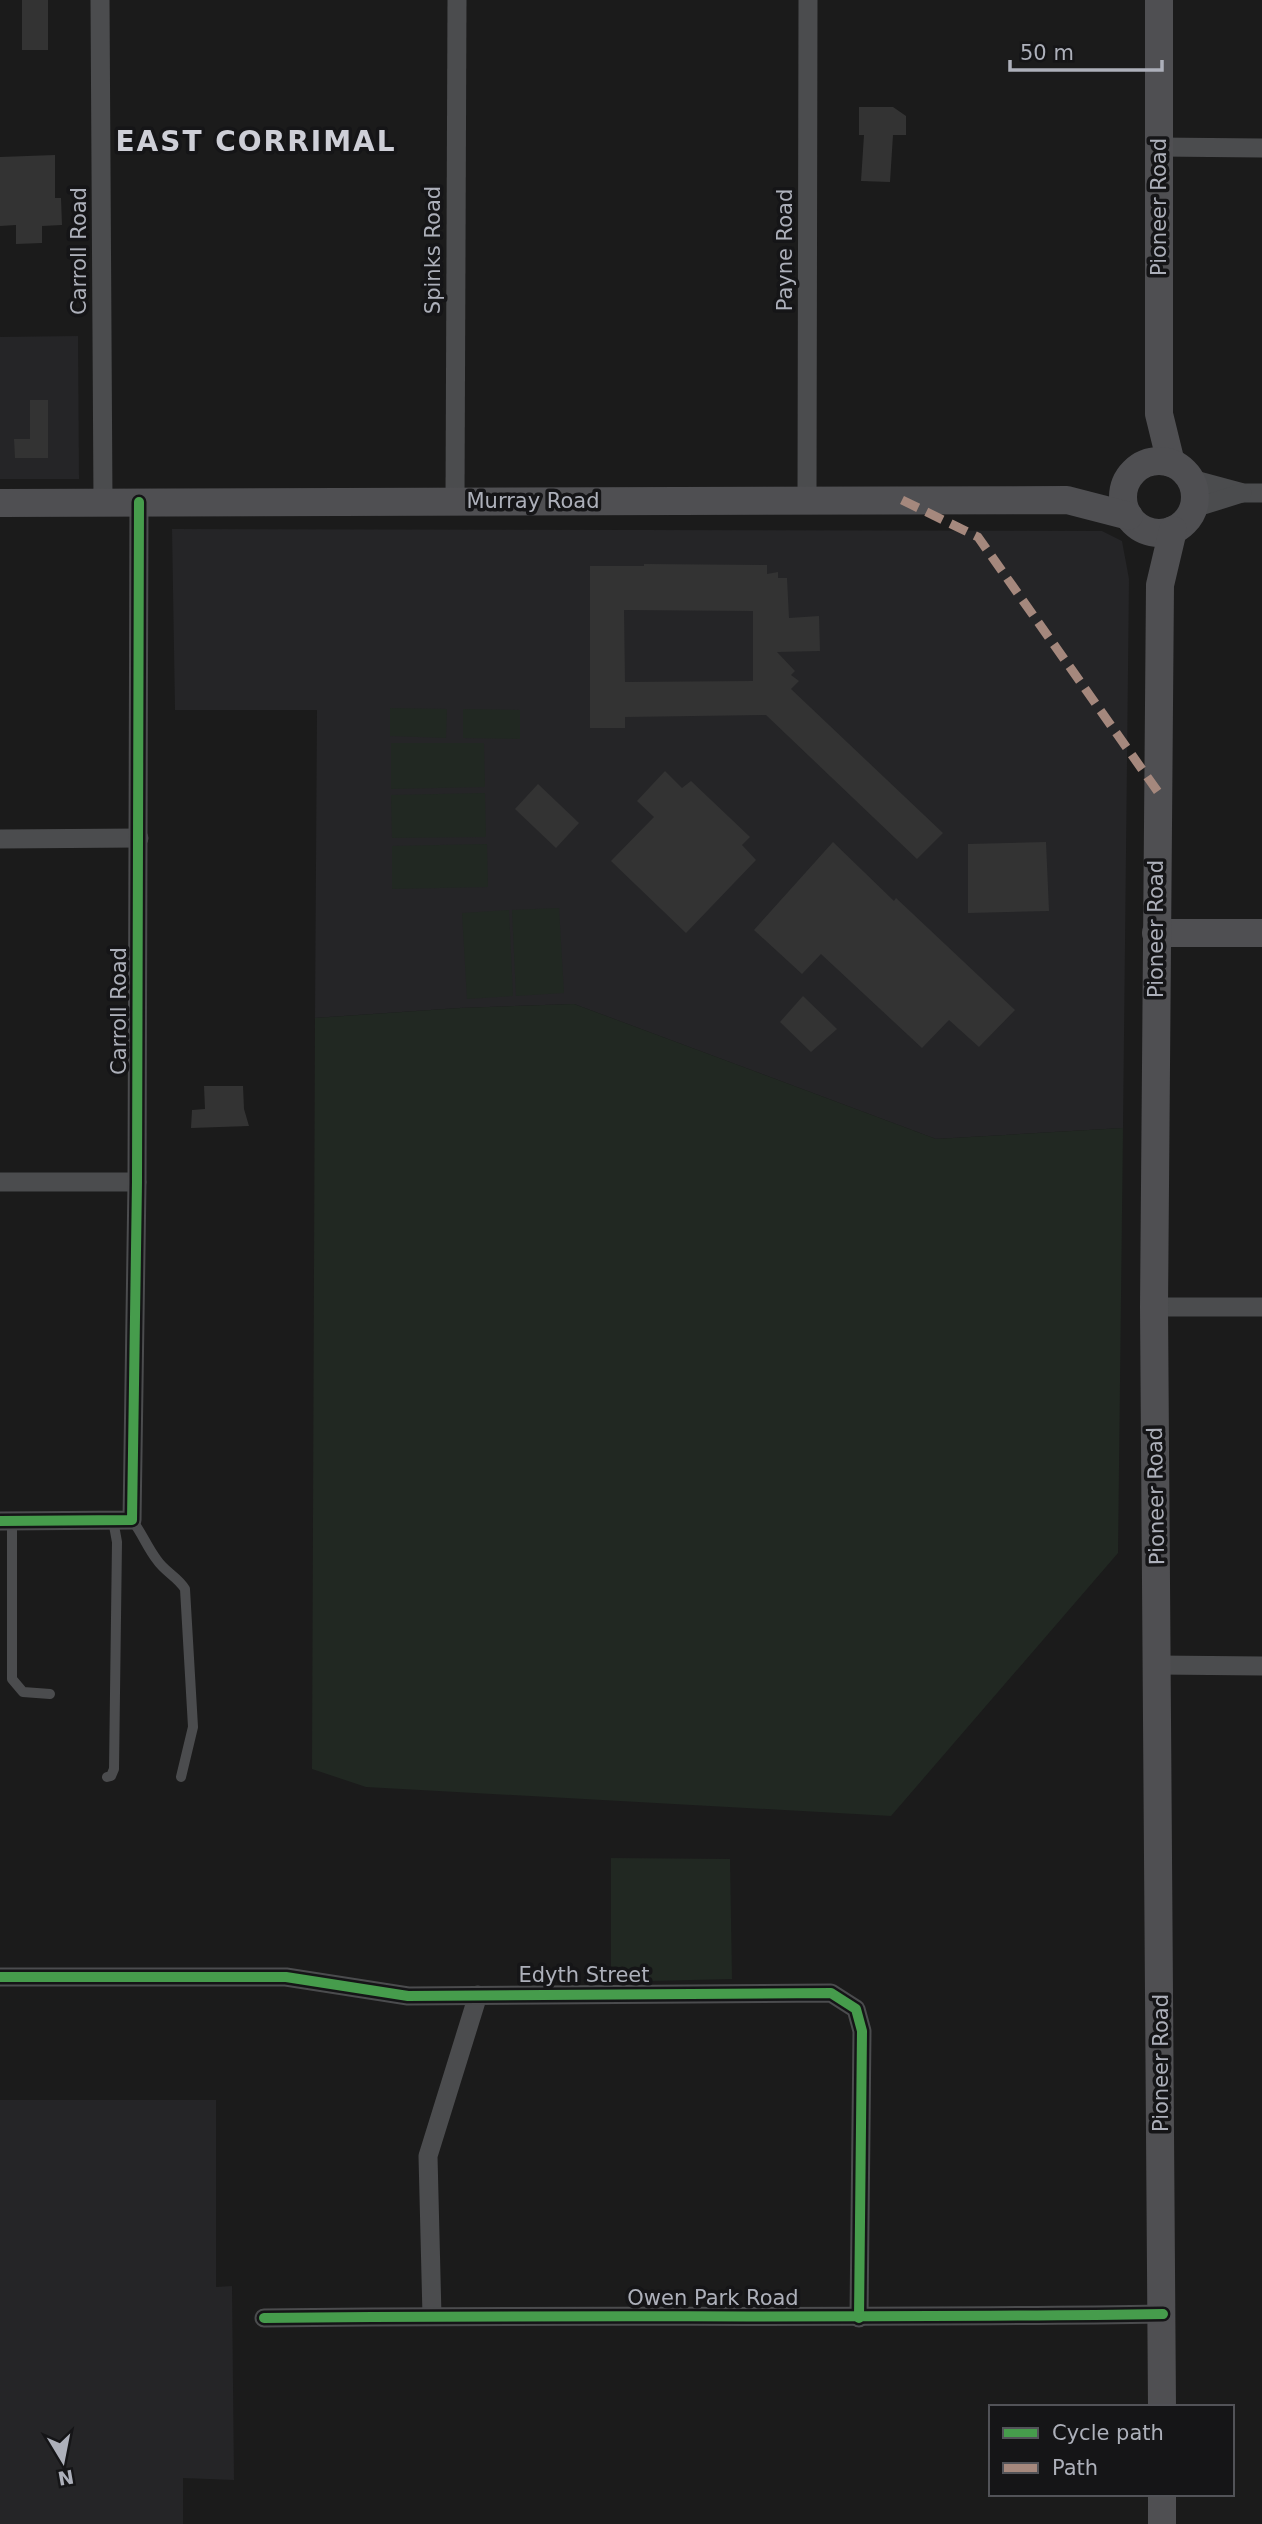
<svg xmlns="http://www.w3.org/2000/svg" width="1262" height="2524" font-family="'DejaVu Sans',sans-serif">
  <rect width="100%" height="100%" fill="#1b1b1b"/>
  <g fill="#252527">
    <path d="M78,336L79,479H0V337Z"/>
    <path d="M172,529L1102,531L1122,541L1129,579L1123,1128L936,1139L574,1004L460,1008L315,1018L317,710H175Z"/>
    <path d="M0,2100H216V2287L232,2286L234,2480L183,2478V2524H0Z"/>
  </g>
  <g fill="#212822">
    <path d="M390,708L447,709L446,738L390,736Z"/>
    <path d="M463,709L520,710V739L463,738Z"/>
    <path d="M391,743H484L485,787L391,789Z"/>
    <path d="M485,793L486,837L392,838L391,795Z"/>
    <path d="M487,844L488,887L392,889V846Z"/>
    <path d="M559,908L564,993L516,996L512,910Z"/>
    <path d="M509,910L513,996L467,999L462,913Z"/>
    <path d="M574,1004L936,1139L1123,1128L1118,1553L891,1816L366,1787L312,1769L315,1018L460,1008Z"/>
    <path d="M611,1858L730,1859L732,1979L611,1982Z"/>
  </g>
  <g fill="#333" fill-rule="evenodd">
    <rect x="22" y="0" width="26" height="50"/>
    <path d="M859,107H893L906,116V135H893L890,182L861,181L864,135H859Z"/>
    <path d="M55,155V198H61L62,225L42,226V243L16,244V225L0,226V157Z"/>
    <path d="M30,400H48V458H15L14,439H30Z"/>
    <path d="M644,564L767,565V574L778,572V578H787L789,618L819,616L820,651L777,652L795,671L791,675L799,681L791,689L943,833L917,859L766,715L625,717V728H590V566H644ZM624,610L753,611V681L625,682Z"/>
    <path d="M665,771L682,788L691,781L750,837L742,845L756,860L686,933L611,861L654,817L637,801Z"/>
    <path d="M538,784L579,823L556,848L515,809Z"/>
    <path d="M833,842L894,901L896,898L1015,1010L979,1047L949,1020L922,1048L821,954L802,974L754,930Z"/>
    <path d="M1046,842L1049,911L968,913V844Z"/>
    <path d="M803,996L837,1029L811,1052L780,1022Z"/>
    <path d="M204,1086H243L244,1109L249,1126L191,1128L192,1110L205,1109Z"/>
  </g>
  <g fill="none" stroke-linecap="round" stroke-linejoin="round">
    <g stroke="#4b4c4e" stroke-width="10">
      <path d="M132,1520C142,1533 147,1547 157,1560C165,1572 178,1577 185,1589L193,1727L181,1777"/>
      <path d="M12,1521V1679L23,1692L50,1694"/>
      <path d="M107,1777L111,1776L114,1769L117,1542L113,1520"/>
    </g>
    <g stroke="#4b4c4e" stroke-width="19">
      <path d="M100,0L103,503"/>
      <path d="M1158,147L1262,148"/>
      <path d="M1191,479L1243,493H1262"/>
      <path d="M807,500L808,0"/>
      <path d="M455,501L457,0"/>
      <path d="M1194,508L1242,493"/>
      <path d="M0,839L139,838"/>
      <path d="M0,1182H137"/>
      <path d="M1154,1307H1262"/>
      <path d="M0,1521L132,1520L137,1182L139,502"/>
      <path d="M1158,1665L1262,1666"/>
      <path d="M0,1977H286L408,1996L831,1993L856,2009L862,2031L859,2318"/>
      <path d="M432,2316L428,2156L478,1995"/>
      <path d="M264,2318C563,2314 863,2319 1163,2314"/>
    </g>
    <g stroke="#4f4f52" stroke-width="28">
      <path d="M1159,0V414L1171,463"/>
      <circle cx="1159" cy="497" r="36"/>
      <path d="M0,503L1067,500L1129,516"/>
      <path d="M1156,933H1262"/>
      <path d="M1162,2407L1154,1307L1160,585L1173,530"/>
      <path d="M1162,2524V2494"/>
    </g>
    <path stroke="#a5887d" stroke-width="9" stroke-dasharray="18 9" stroke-linecap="butt" d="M902,500L978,537L1158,792"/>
    <defs>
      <g id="cycleway">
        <path d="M0,1521L132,1520L137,1182L139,502"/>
        <path d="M0,1977H286L408,1996L831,1993L856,2009L862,2031L859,2318"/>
        <path d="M264,2318C563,2314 863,2319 1163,2314"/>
      </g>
    </defs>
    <use href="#cycleway" stroke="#151517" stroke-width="15"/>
    <use href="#cycleway" stroke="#469c4c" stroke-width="10"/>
  </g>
  <g text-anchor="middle" stroke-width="7" stroke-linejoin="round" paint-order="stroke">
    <g font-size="21" fill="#adb0ba" stroke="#151517">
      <text transform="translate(1159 207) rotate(-90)" y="7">Pioneer Road</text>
      <text transform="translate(433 250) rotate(-90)" y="7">Spinks Road</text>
      <text transform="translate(785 250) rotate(-90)" y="7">Payne Road</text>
      <text transform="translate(79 251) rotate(-90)" y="7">Carroll Road</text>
      <text x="533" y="508">Murray Road</text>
      <text transform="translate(1156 929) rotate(-90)" y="7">Pioneer Road</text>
      <text transform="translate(119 1011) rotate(-90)" y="7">Carroll Road</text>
      <text transform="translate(1156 1496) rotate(-91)" y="7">Pioneer Road</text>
      <text x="584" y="1982">Edyth Street</text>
      <text transform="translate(1161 2063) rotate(-90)" y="7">Pioneer Road</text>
      <text x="713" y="2305">Owen Park Road</text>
    </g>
    <g font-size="28" font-weight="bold" letter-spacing="2" fill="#cecfd7" stroke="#151517">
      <text x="256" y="151">EAST CORRIMAL</text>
    </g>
  </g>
  <rect x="989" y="2405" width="245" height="91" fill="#151517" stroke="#525358" stroke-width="2"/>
  <rect x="1003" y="2428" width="35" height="10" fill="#469c4c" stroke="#525358" stroke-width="2"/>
  <text x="1052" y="2440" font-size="21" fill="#adb0ba">Cycle path</text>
  <rect x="1003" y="2463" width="35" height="10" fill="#a5887d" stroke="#525358" stroke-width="2"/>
  <text x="1052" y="2475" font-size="21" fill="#adb0ba">Path</text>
  <g transform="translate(63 2461) rotate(170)" stroke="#151517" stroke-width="5" paint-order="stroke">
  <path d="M0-5L12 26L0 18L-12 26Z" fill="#adb0ba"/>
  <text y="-10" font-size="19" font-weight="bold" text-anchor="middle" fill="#adb0ba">N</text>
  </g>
  <path d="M1010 60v10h152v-10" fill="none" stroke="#adb0ba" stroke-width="3.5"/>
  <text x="1020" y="60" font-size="21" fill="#adb0ba" stroke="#151517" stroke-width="5" paint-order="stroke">50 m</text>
</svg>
